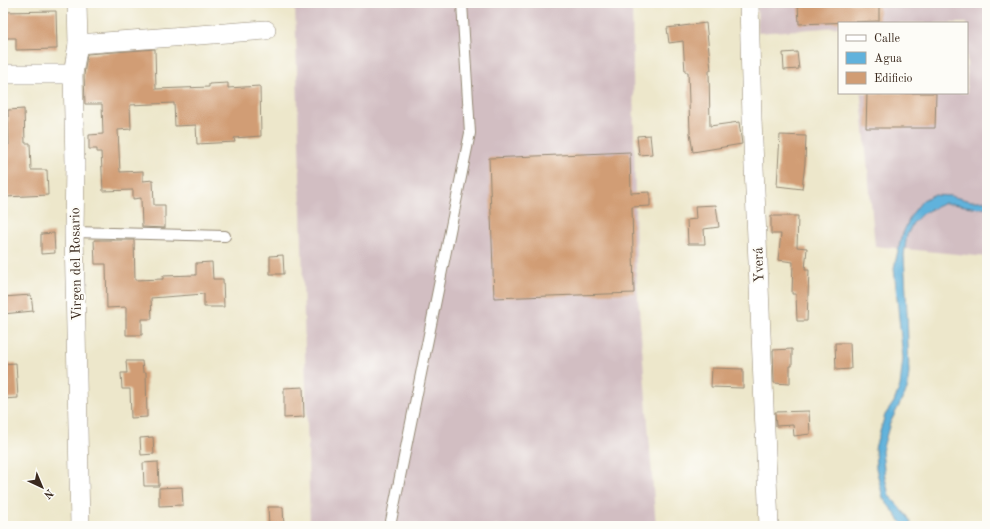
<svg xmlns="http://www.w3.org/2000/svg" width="990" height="529" font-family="'Old Standard TT',serif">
  <rect width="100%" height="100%" fill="#fdfcf7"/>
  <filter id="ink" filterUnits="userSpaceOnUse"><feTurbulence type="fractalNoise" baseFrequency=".025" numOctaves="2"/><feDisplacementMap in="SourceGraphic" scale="8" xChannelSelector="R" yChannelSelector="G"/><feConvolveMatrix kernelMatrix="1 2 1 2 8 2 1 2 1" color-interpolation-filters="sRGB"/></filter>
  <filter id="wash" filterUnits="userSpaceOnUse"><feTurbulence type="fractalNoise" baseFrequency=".012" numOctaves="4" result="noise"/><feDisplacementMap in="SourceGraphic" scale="16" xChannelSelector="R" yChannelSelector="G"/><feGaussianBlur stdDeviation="0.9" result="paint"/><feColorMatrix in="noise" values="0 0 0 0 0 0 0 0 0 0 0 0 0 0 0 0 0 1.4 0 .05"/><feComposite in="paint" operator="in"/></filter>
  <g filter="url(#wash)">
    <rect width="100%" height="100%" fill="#ede7cb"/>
    <g fill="#d2bec2">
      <path d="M295,3H632L636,271L656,526H310Z"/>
      <path d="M757,3H987V257L875,246L861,97V93H967V23H839V27L758,33Z"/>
    </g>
    <path fill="#61b2dc" stroke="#4e6e7d" d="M933,195L950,196L971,201H987V207L979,208L945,203L923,213L913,223L907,235L904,255L907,312L909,373L907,390L890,423L882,451L885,478L889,495L908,517L912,526H904L883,498L876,468L875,448L885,415L894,402L900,386L903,358L894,268L901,238L911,215L923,200Z"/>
    <g id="blocks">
      <g fill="#d19d74">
        <path d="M798,3H879V21L799,24Z"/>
        <path d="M56,11L57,49L16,50V38H3V12Z"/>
        <path d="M706,23L711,70H709L710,126L739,122L742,144L693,152L690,133L688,72H685L683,41L669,43L667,28Z"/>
        <path d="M155,49L156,89L209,87V84L228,83V88L260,86L261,136L234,138L235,142L197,144L196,125L175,126L174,103L130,105L131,129L118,130L120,172L143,171V181L153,180L154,205H165V228L142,227L141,198L133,199V190L103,191L101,152H97V149H89V135L103,134L102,104H85L84,75L87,54Z"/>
        <path d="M797,52L799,69L784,70L783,53Z"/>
        <path d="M867,93H936L935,128H866Z"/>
        <path d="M24,109L25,143H30L31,170H47L48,195L5,197L3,145H9L8,110Z"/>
        <path d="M650,135L652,154L639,155L637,136Z"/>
        <path d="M780,135L806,136L805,163L802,189L777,186Z"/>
        <path d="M630,152L631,193L650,192V206L632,207L634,293L494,298L489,158Z"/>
        <path d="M716,205L719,227L704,229L705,244H688L687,220L696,219L695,206Z"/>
        <path d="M771,216H798L797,247L807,248L805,270H809L807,321H797L796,294H792L793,262L778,260L781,234H771Z"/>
        <path d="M54,233L55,253L41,254V234Z"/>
        <path d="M94,240H134L135,280L163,279V276L196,275V263L212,262L213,279H223L224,307H204V294L151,298L152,319H142V335H126V307L107,308L106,264H95Z"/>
        <path d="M283,255L284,274H270V256Z"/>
        <path d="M31,295L33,311L3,314V297Z"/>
        <path d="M835,343H850L851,369L836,370Z"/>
        <path d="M792,349V366H790V384L774,383L773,350Z"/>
        <path d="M126,361H142L143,372H146L147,417L131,418L130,389H122L121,373H127Z"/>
        <path d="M16,363L18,398L3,399V364Z"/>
        <path d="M712,368L743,369V388L711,387Z"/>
        <path d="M303,387L304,417L284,418V388Z"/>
        <path d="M809,411L810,434L794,436L793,425L776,426L775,412Z"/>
        <path d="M153,437L154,454L141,455L140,438Z"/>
        <path d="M158,462L159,486H144L143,463Z"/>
        <path d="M182,487L183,505L159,506V488Z"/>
        <path d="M268,507H283L284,526H269Z"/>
      </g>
    </g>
  </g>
  <g filter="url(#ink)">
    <use href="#blocks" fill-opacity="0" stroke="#948874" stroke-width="1"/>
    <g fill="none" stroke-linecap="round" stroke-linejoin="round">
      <defs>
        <g id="lane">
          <path d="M74,232L225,236"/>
          <path d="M390,526L470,133L462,3"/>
        </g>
        <g id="street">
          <path d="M77,3L78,44L73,74L75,164L74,232L80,526"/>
          <path d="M749,3L752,119L769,526"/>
          <path d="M78,44L266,30"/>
          <path d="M3,74H73"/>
        </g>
      </defs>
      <use href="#lane" stroke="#948874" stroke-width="12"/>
      <use href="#street" stroke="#948874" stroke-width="20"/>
      <use href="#lane" stroke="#fff" stroke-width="10"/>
      <use href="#street" stroke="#fff" stroke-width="19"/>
    </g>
  </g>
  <g text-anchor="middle" stroke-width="4" stroke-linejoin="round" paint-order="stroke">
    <g font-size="14" fill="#3b2a1e" stroke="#fdfcf7">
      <text transform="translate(75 264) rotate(-91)" y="5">Virgen del Rosario</text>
      <text transform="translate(758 265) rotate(-92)" y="5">Yverá</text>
    </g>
  </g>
  <rect width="990" height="529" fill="none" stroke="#fdfcf7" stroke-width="16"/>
  <rect x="838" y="22" width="130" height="72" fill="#fdfcf7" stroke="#afa8a0"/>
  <rect x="846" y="35" width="20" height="6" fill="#ffffff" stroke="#afa8a0"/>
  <text x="874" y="42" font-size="12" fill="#3b2a1e">Calle</text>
  <rect x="846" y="52" width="20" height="12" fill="#61b2dc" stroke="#afa8a0"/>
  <text x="874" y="62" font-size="12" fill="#3b2a1e">Agua</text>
  <rect x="846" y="72" width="20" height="12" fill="#d19d74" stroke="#afa8a0"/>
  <text x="874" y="82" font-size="12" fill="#3b2a1e">Edificio</text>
  <g transform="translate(42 487) rotate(136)" stroke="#fdfcf7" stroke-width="3" paint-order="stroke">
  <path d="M0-3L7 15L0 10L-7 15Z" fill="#3b2a1e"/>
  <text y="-6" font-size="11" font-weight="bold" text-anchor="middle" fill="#3b2a1e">N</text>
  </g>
</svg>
